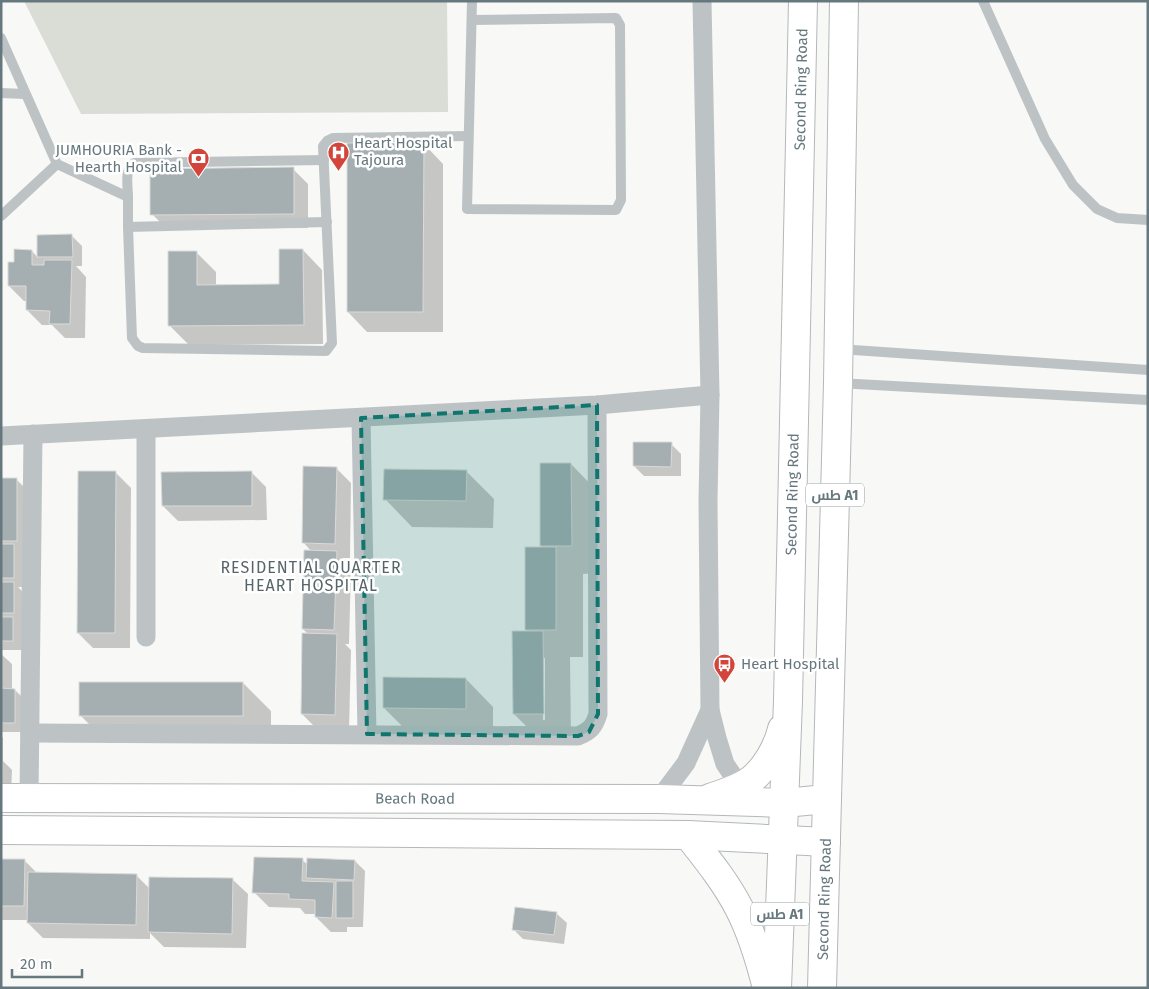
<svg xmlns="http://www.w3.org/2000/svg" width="1149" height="989" font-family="'Fira Sans',Cairo,sans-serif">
  <rect width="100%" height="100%" fill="#f8f8f6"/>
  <path fill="#d9ddd6" d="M24,1H447L448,112L81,114Z"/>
  <g fill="#0003" fill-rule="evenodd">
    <path d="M424,144L443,164V332H367L348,312Z"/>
    <path d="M293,169L308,184V228L167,229L152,214Z"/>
    <path d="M38,236H72L82,246V266H76L86,277L85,338H65L52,325H42L27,310V301H24L9,286L16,263L32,251L38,258Z"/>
    <path d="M303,250L322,270L323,344L189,345L170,326L196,252L216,272V286L280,285Z"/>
    <path d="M671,444L681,454V476H644L634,466Z"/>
    <path d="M571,464L598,492L599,573L583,574V657H570L571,741L542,742L514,714L527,632L526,548H542L541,465ZM542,658H545V720H543Z"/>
    <path d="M336,468L351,483L350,558H342L351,567L349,644H345L351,650L349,730L317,729L302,714L309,635L303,629L312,552L303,542Z"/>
    <path d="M466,471L494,499L493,528L412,527L385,499Z"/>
    <path d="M251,472L266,487L267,520L178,521L163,506Z"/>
    <path d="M116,473L131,488L130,648H93L78,633Z"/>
    <path d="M1,480H17L32,495L23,587H18L29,598L22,650H1Z"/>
    <path d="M1,654L12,664V690H15L25,700L24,732H1Z"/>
    <path d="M466,679L493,707V736H412L384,708Z"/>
    <path d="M243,683L271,711V743H108L80,715Z"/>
    <path d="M1,736L3,738V761L12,770L11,796L1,795Z"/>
    <path d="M1,860H24L38,874L136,875L150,889L232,879L248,894L246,948L164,947L150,933V939L43,938L28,923V920H1Z"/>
    <path d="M302,860L308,865L355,861L365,871L363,927H347V932H331L316,917V914H305L300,908L269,907L254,892Z"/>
    <path d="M557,914L567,923L564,944L523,939L513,929Z"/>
  </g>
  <g fill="#a5afb2" stroke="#dadad8">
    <path d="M347,143H424L423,312H347Z"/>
    <path d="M294,167V214L150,215V169Z"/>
    <path d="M72,234L73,257H37V235Z"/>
    <path d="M14,249L32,250V265H44V260H72L70,324H49L50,311L26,310V286H8V262H14Z"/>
    <path d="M279,249H303L304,325L168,326V251H197V285L279,284Z"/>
    <path d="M633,442H672L671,467L633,466Z"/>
    <path d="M540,463H571L572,546H540Z"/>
    <path d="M303,466L337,467L335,544L302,543Z"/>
    <path d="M384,469L467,470L466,501L383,500Z"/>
    <path d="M78,471H116L115,633H77Z"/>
    <path d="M252,471V506H162L161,472Z"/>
    <rect x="1" y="478" width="16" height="63"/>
    <rect x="1" y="544" width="13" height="34"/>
    <rect x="525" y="547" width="31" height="83"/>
    <path d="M304,550L337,551L334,630L302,629Z"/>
    <rect x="1" y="582" width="13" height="31"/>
    <rect x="1" y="617" width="12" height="24"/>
    <path d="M512,631H543L544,714H513Z"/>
    <path d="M302,633L337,634L335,715L301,714Z"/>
    <path d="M383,677L466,678V709L383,708Z"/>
    <rect x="79" y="682" width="164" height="34"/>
    <path d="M1,688L15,689V723H1Z"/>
    <path d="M254,857L303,858L302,881L334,882L332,918L315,917V900L289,899V894L252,893Z"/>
    <path d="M307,858L355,860L354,880L306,878Z"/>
    <path d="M1,859H25L24,906H1Z"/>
    <path d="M28,872L137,874L136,925L27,923Z"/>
    <path d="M149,877L233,878L232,934L148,932Z"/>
    <rect x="336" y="881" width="17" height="37"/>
    <path d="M515,907L557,912L554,935L512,930Z"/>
  </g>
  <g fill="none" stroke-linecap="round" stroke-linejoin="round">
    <defs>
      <g id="trunk">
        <path id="s1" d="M1,798L659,799L784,803L827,799"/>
        <path d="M710,798C724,793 739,789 751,780C765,769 778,747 782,729"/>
        <path d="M1,830L688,835L826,842"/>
        <path d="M688,835C706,858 725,881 739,908C752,933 760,960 767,988"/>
        <path id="s2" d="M777,988L788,701L803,1"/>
        <path id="s3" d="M822,988L838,383L844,1"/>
      </g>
    </defs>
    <use href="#trunk" stroke="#b3b8ba" stroke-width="30"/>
    <g stroke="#bdc3c5" stroke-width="10">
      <path d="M983,1L1045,139L1073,185L1097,209L1117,218L1148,220"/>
      <path d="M472,20L616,18L620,25L621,200L616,210L467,209L472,1"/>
      <path d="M1,38L57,164L128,197V227L327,222"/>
      <path d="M1,93L25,94"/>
      <path d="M128,197C128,186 124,170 134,163L324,160"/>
      <path d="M1,216L57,164"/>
      <path d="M128,227L132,338L138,346L143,348L326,351L332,343L323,146L327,141L333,138L468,136"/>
      <path d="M839,349L1148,370"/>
      <path d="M838,383L1148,400"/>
    </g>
    <g stroke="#bdc3c5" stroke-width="19">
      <path d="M702,1L710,395L708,501L710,710L717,738L725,764L740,786"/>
      <path d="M361,418L367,734"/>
      <path d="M146,429V637"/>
      <path d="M1,436L597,405L710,395"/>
      <path d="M30,733L578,736C590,731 594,727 598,714L597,405"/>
      <path d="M29,798L33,434"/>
      <path d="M659,799L686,763L710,710"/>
    </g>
    <use href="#trunk" stroke="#fff" stroke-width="28"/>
  </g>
  <path fill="#0f766e" fill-opacity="0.2" stroke="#0f766e" stroke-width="4" stroke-dasharray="10 6" stroke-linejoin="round" d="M597,405L598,714L589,732L578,736L367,734L361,418Z"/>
  <defs>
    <symbol id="hospital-pin" viewBox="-11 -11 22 30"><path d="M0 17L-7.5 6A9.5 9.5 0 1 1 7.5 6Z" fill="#d3443b" stroke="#fff"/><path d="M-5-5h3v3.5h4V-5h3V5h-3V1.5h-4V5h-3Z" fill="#fff"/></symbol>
    <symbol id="bank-pin" viewBox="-11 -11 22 30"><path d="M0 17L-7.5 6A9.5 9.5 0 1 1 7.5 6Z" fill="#d3443b" stroke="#fff"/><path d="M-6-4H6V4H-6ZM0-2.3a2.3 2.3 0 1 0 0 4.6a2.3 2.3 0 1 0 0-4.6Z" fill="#fff"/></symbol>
    <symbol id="bus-pin" viewBox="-11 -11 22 30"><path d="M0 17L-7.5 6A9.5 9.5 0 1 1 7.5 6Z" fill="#d3443b" stroke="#fff"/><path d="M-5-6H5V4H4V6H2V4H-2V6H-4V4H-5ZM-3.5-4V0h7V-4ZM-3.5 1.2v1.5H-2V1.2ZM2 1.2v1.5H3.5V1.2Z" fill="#fff"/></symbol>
  </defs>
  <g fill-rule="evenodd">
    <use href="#hospital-pin" x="326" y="140" width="25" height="34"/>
    <use href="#bank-pin" x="186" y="146" width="25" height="34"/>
    <use href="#bus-pin" x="712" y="652" width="25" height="34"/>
  </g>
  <g text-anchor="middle" stroke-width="5" stroke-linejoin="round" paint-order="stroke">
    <g fill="#fff" stroke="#94a0a5" stroke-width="1">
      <rect x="806" y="483.5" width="58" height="23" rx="4"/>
      <rect x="751" y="902.5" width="58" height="23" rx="4"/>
    </g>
    <g font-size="14" font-weight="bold" fill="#66787e">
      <text x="835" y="500">طس A1</text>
      <text x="780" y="919">طس A1</text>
    </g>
    <g font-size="15" fill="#66787e" stroke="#fff">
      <text dy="5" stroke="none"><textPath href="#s2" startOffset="899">Second Ring Road</textPath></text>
      <text dy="5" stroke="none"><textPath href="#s2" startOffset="494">Second Ring Road</textPath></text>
      <text dy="5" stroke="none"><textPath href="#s1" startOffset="414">Beach Road</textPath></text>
      <text dy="5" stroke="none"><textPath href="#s3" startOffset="89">Second Ring Road</textPath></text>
    </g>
    <g font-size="15" fill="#66787e" stroke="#fff" text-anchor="start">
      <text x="354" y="148">Heart Hospital<tspan x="354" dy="17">Tajoura</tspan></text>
      <text x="182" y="155" text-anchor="end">JUMHOURIA Bank -<tspan x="182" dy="17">Hearth Hospital</tspan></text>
      <text x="741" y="669">Heart Hospital</text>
    </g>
    <g font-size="16" letter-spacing="1" fill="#57656a" stroke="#fff">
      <text x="311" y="573">RESIDENTIAL QUARTER<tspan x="311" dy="18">HEART HOSPITAL</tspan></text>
    </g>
  </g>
  <rect width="1149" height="989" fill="none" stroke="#66787e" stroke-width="5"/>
  <path d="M12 969v8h70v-8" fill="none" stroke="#66787e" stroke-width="2.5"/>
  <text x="20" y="969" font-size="15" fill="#66787e" stroke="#ffffff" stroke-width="4" paint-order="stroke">20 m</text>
</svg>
